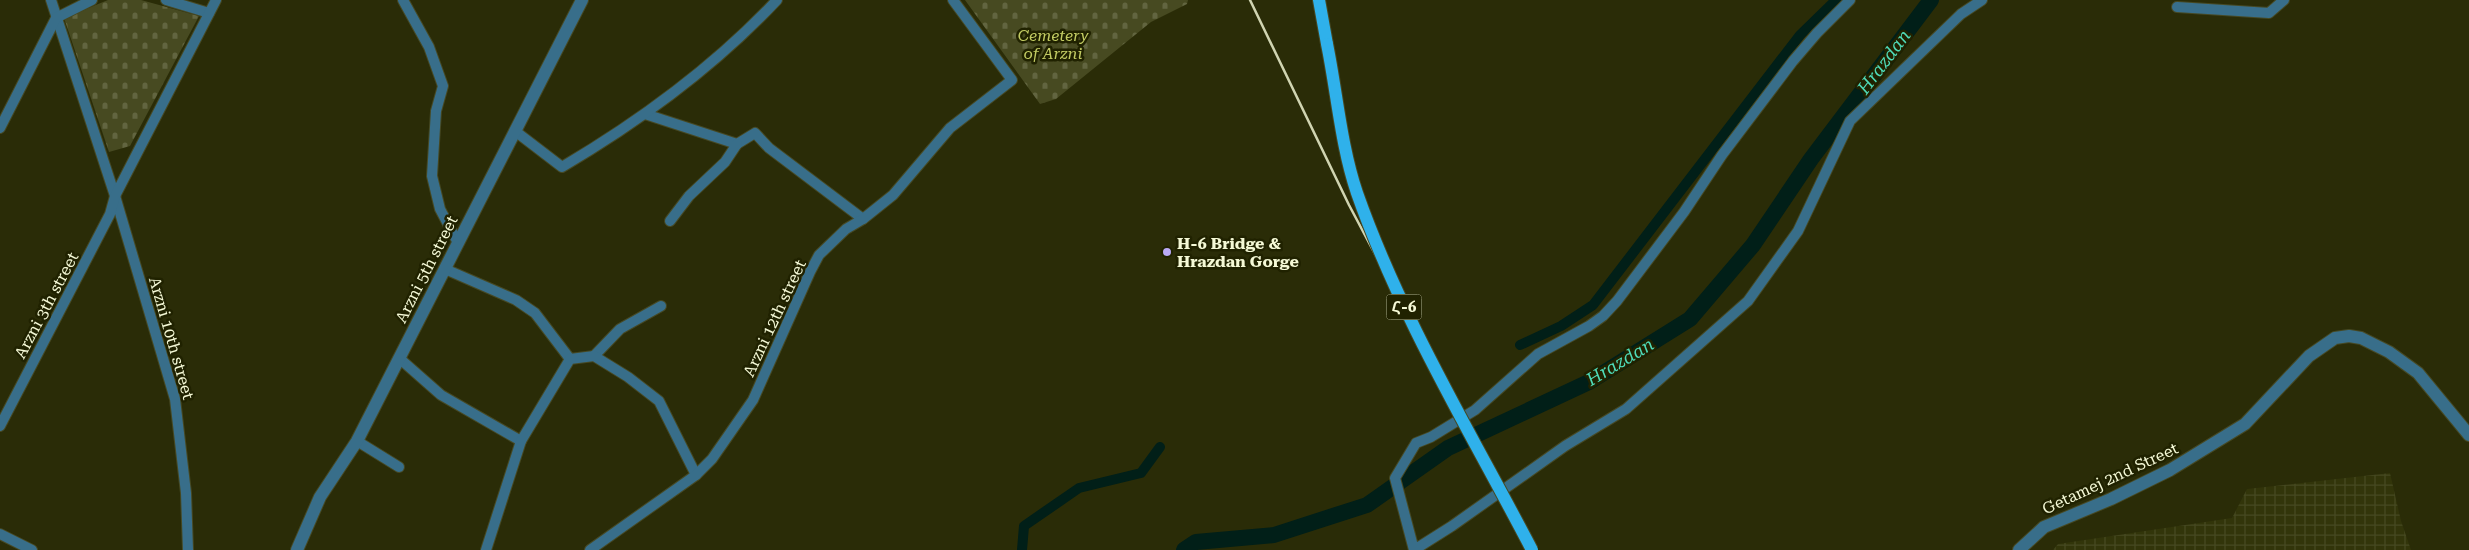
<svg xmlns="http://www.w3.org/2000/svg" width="2469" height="550" font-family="'Roboto Serif','Noto Sans Armenian',serif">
  <defs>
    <pattern id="industrial-grid" width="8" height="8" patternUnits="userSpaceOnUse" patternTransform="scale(1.25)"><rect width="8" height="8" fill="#32350a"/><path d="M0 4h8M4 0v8" fill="none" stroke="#464921"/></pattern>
    <pattern id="cemetery-stones" width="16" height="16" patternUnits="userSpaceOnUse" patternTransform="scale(1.25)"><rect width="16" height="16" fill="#474a21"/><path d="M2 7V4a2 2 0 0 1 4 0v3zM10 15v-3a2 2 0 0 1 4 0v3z" fill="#626540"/></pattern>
  </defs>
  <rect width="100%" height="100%" fill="#2a2c07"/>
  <path fill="url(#industrial-grid)" d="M2390,473L2401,521L2411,550H2053L2058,544L2232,518L2247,489Z"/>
  <g fill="url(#cemetery-stones)">
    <path d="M108,0H141L199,16L130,146L109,152L64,18Z"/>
    <path d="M965,0H1188L1187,4L1151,22L1056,99L1040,104Z"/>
  </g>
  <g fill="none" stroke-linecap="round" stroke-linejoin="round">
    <g stroke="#011f18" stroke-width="10">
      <path d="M1520,345L1561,326L1593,305L1800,35L1836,0"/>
      <path d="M1022,550L1024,526L1079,488L1141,473L1160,447"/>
    </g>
    <path stroke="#011f18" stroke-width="16" d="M1184,550L1196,542L1274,535L1367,505L1448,448L1589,382L1690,319L1753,245L1811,159L1931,0"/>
    <defs>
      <g id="minor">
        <path d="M51,0L115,196L175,399L186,493L188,550"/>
        <path d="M166,0L209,13"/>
        <path d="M403,0L429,47L443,86L436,111L432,176L440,209L458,243"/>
        <path d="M1850,0L1817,33L1793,61L1722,155L1684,212L1617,301L1603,316L1589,326L1538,354L1475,410L1431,437L1416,443L1395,478L1414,550L1452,526L1565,446L1626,409L1748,301L1798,231L1850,121L1961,14L1982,0"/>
        <path d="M2177,7L2269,13L2284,0"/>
        <path d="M645,114L737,144L755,133L769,148L863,219"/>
        <path d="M0,128L56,18L92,0"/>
        <path d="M515,131L562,167C640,121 715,66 777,0"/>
        <path d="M670,221L689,196L725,162L737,144"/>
        <path d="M445,269L516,300L535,313L570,359"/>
        <path d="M594,356L620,329L661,306"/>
        <path d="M399,358L441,395L521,441"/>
        <path d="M0,426L110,214L115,196L216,0"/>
        <path d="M357,441L399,467"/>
        <path d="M0,534L32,550"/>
        <path d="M486,550L521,441L570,359L594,356L628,377L659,401L696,475"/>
        <path d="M590,550L696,475L712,459L753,400L810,272L819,255L846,229L863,219L893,195L950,128L1012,80L953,0"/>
      </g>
      <g id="tertiary">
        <path d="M297,550L320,497L357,441L582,0"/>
        <path d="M2019,550L2044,527L2111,499L2170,470L2245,424L2309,356L2335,338L2349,336L2361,338L2389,352L2418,373L2469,435"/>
      </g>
      <path id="primary" d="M1319,0L1327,44"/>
    </defs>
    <use href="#minor" stroke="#464924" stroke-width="12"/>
    <use href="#tertiary" stroke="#464924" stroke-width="14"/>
    <use href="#primary" stroke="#464924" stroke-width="14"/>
    <use href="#minor" stroke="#386e8a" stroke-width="10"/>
    <use href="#tertiary" stroke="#386e8a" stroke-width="12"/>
    <use href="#primary" stroke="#2fb1eb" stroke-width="12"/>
    <path stroke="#d0d4b1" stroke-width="2.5" d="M1250,0L1349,205L1532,550"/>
    <defs>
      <path id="primary-bridge" d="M1327,44C1337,93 1341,146 1357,193C1401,318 1471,433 1532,550"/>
    </defs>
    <use href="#primary-bridge" stroke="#464924" stroke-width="14" stroke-linecap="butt"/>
    <use href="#primary-bridge" stroke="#2fb1eb" stroke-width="12"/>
  </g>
  <circle fill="#baaaf6" stroke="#202200" stroke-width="2" cx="1167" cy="252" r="5"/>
  <g text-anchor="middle" stroke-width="5" stroke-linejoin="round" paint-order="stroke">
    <rect fill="#202200" stroke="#b5b896" stroke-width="1" x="1386.5" y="294.5" width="35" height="25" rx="4"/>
    <g font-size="15" font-weight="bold" fill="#f5f9d6">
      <text x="1404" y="312">Հ-6</text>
    </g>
    <g font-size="16" font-style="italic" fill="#c3cc63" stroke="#202200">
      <text x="1053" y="41">Cemetery<tspan x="1053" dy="18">of Arzni</tspan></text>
    </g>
    <g font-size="16" font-weight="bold" fill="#f5f9d6" stroke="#202200" text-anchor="start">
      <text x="1177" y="249">H-6 Bridge &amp;<tspan x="1177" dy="18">Hrazdan Gorge</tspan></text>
    </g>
    <g font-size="16" fill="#f5f9d6" stroke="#202200">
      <text transform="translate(426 269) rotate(-63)" y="6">Arzni 5th street</text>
      <text transform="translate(46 305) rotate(-62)" y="6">Arzni 3th street</text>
      <text transform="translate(774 318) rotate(-65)" y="6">Arzni 12th street</text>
      <text transform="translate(172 338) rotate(74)" y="6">Arzni 10th street</text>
      <text transform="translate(2110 478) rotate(-25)" y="6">Getamej 2nd Street</text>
    </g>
    <g font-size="18" font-style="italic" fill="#4fdbb8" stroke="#202200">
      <text transform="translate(1884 62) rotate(-53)" y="6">Hrazdan</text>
      <text transform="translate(1620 362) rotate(-31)" y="6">Hrazdan</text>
    </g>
  </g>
</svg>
